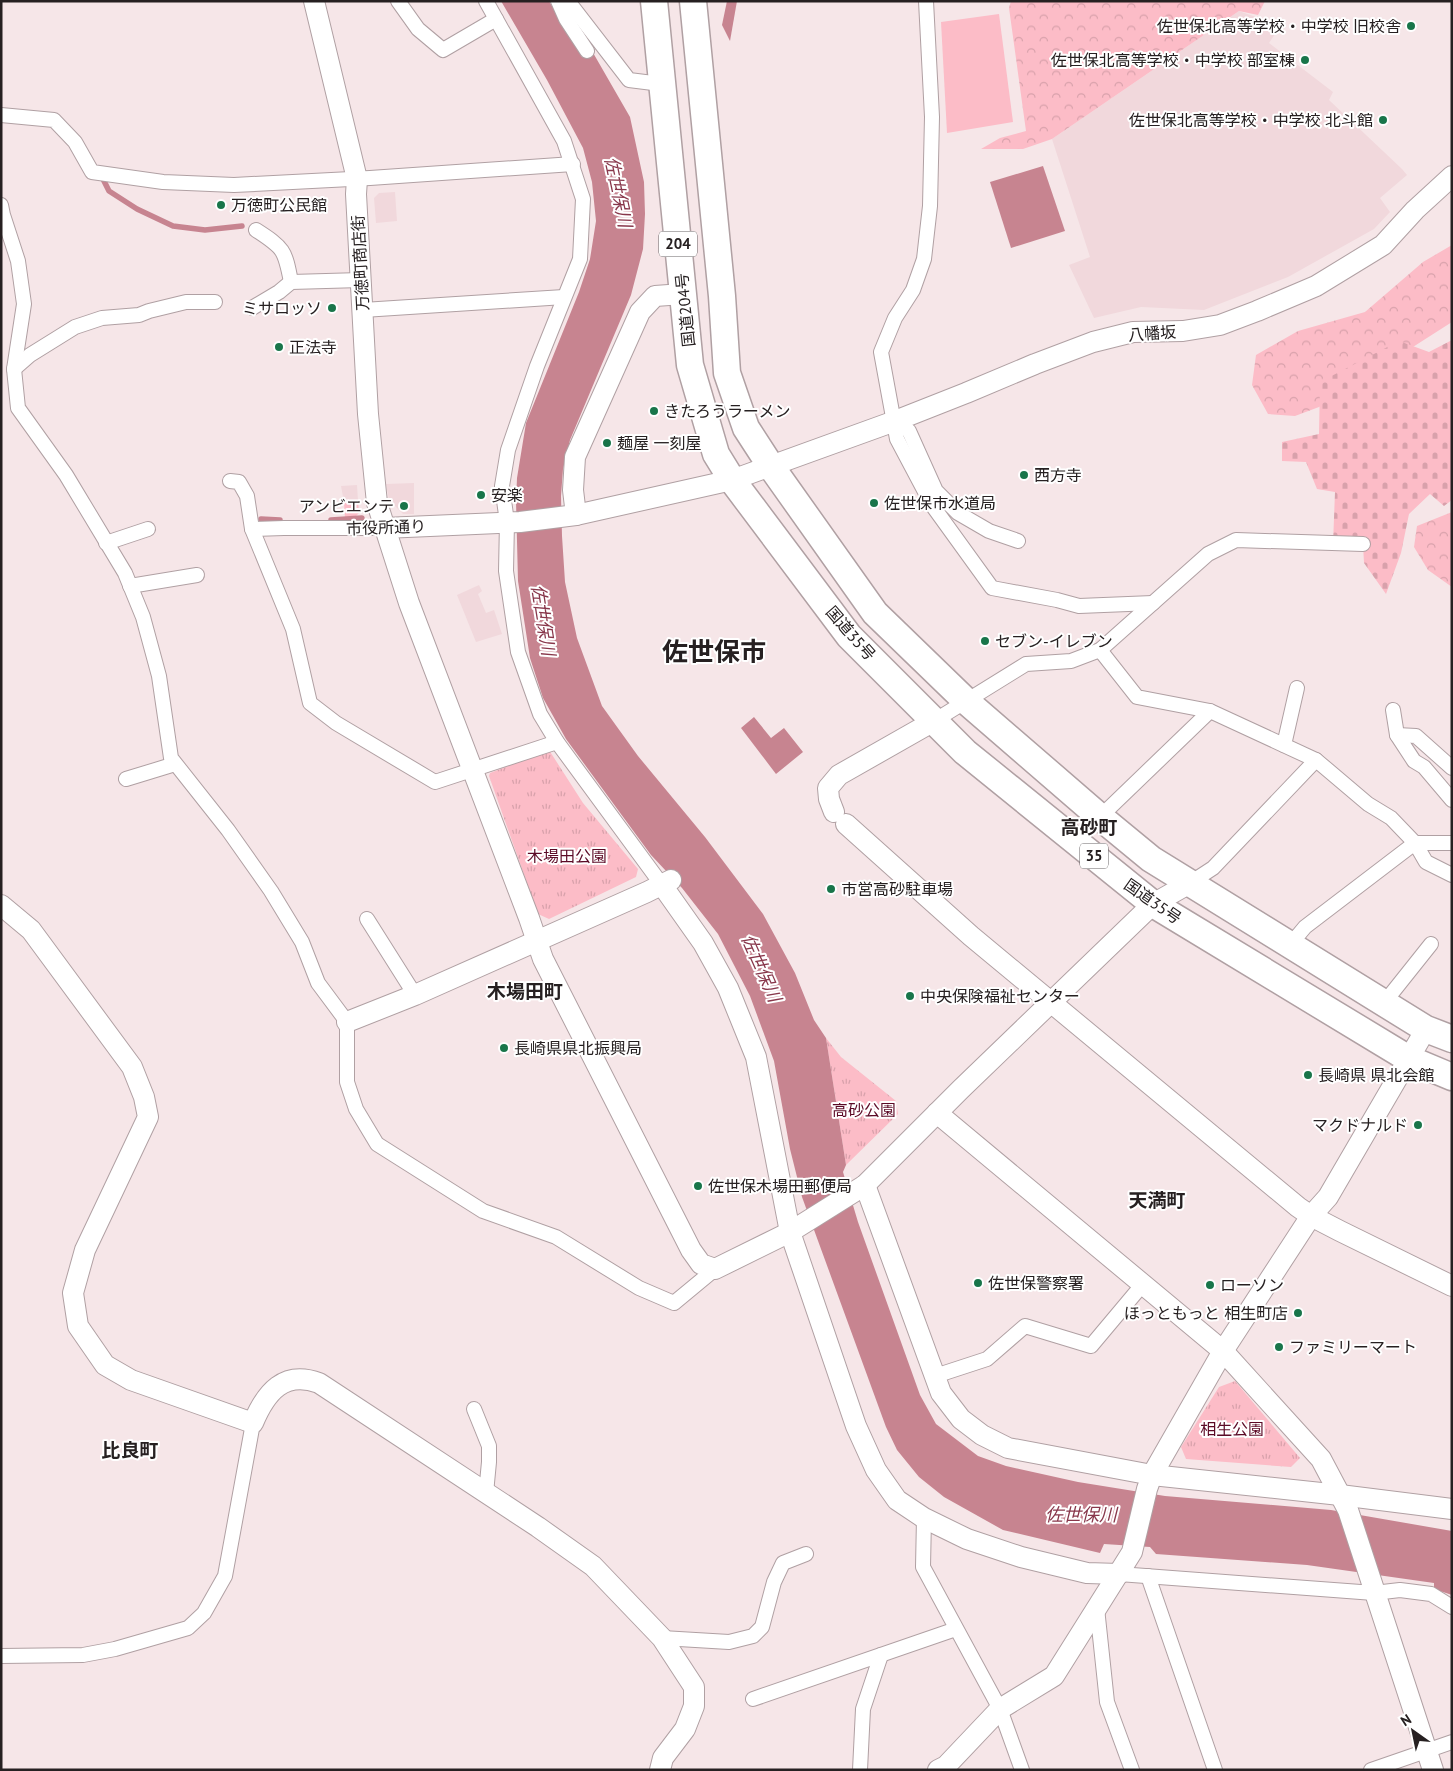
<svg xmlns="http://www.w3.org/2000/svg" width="1453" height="1771" font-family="'PT Sans','Noto Sans JP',sans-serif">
  <defs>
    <pattern id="forest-crowns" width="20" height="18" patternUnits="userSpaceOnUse" patternTransform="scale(1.25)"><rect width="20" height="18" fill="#fcbcc7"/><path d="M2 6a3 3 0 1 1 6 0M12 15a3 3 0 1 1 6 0" fill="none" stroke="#d8a1ab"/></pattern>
    <pattern id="cemetery-stones" width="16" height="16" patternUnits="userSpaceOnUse" patternTransform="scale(1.25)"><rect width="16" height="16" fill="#fcbcc7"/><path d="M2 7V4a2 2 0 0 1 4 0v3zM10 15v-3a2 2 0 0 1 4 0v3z" fill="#d8a1ab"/></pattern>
    <pattern id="park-tufts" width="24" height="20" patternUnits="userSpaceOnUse" patternTransform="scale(1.25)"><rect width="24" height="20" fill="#fcbcc7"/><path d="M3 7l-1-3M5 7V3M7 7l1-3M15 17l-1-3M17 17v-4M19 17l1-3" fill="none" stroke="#d8a1ab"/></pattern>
  </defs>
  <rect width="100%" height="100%" fill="#f6e6e8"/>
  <g fill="#f1d8dc">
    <path d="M1239,11L1267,21L1275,34L1269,43L1333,92L1329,100L1402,169L1407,175L1380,198L1390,212L1374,229L1288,277L1204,310L1141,307L1094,318L1069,265L1090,257L1052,139Z"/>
    <path d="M395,192L397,221L376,223L374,198L379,193Z"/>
    <path d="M414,483V514H403L389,500L386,484Z"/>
    <path d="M357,485L358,501L344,502L341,486Z"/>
    <path d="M479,585L482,591L478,594L486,613L494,610L502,634L476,642L457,595Z"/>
  </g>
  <g fill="#fcbcc7">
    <path d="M999,14L1013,122L947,133L941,22Z"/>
    <path d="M358,501L359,513L354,518L345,519L344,502Z"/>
  </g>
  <g fill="url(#forest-crowns)">
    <path d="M1011,1H1265L1258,15L1239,11L1052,139L1023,149H981L1000,138L1026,131L1009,8Z"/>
    <path d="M1452,245V322L1319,407L1295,416L1268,414L1252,385L1256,355L1298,331L1365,312L1423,262Z"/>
    <path d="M1452,512V587L1428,570L1414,547L1417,526Z"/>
  </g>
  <path fill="url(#cemetery-stones)" d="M1452,340V500L1444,506L1430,494L1409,514L1401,553L1386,594L1364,563L1363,544H1333L1335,492L1317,489L1306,462L1282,461V442L1319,434L1320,382L1399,341L1429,352Z"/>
  <g fill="url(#park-tufts)">
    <path d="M549,750L583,803L638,869L636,877L549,919L538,914L489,776L490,773Z"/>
    <path d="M826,1038L841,1057L896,1101L898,1114L846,1165Z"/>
    <path d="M1235,1381L1300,1458L1291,1467L1186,1459L1181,1447L1219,1387Z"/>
  </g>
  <g fill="#c78490">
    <path d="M501,1H549L582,57L592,51L630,117L644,182L645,214L643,249L631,295L570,440L563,469L561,496L562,536L565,582L577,638L602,706L638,756L705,837L763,914L795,973L814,1020L826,1038L846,1165L843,1172L858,1222L920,1395L936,1424L978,1456L1006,1466L1078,1482L1165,1496L1331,1510L1452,1531V1595L1434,1589V1583L1307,1565L1156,1554L1150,1547L1104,1544L1100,1553L1003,1530L944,1497L919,1477L897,1450L886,1427L802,1197L790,1149L774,1061L750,996L718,934L682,888L651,855L566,739L543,698L530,658L518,581L516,501L517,478L526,423L579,292L590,259L596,221L592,182L583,148L547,80Z"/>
    <path d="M727,1H737L730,41L722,25Z"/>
    <path d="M1043,166L1065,231L1011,248L990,182Z"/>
    <path d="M754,717L771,738L784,728L803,752L776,774L741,728Z"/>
  </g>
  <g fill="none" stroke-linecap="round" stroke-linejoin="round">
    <g stroke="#c78490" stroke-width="5.5">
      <path d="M103,179L109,191L137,209L173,226L205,230L242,226"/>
      <path d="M261,519L280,520"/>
      <path d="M331,520L362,518"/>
    </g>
    <defs>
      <g id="street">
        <path d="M398,1L418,29L443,50L496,19"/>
        <path d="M486,1L564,141L583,199L580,259L537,366L508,450L502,486L507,522L506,571L518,652L540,714L557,742L662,885"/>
        <path d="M558,1L566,19L587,51"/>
        <path d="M568,1L629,80L661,84"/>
        <path d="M926,1L932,117L930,206L924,259L913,290L895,318L881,352L897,439L932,505L992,588L1057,600L1079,606L1153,603"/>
        <path d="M1,115L54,120L75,142L92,172L163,182L234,185L370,178L573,164"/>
        <path d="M1,205L3,215L18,261L24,304L14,369L18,408L66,475L125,573L143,617L159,676L171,758L228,830L271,891L302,942L318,983L347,1022V1082L356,1109L377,1144L483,1211L556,1237L639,1288L674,1303L715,1269"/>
        <path d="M256,230C284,248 285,250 291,282"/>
        <path d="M252,308L279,292L291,282L361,280"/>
        <path d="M363,310L564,297"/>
        <path d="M14,369L30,355L75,327L102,318L139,315L149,311L186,302H215"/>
        <path d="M895,421L909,431L936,491L958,513L989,531L1018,541"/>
        <path d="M230,481L239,482L247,496L252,529L293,629L310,703L336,723L435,782L557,742"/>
        <path d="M252,529L284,528H384"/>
        <path d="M106,543L148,529"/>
        <path d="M130,586L197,575"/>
        <path d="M1100,650L1208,554L1236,540L1363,544"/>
        <path d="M1393,710L1397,735L1414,761L1424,767L1452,800"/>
        <path d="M934,721L1026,664L1071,661L1100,650L1137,697L1210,711L1316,760L1368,804L1391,818L1415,843L1426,862L1452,875"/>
        <path d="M1397,735L1416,736L1452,768"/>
        <path d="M1284,745L1297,688"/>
        <path d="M126,779L175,764"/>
        <path d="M1100,817L1210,711"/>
        <path d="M1190,883L1213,868L1316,760"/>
        <path d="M367,919L415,995"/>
        <path d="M1290,945L1305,927L1415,843H1452"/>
        <path d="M1384,1003L1431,944"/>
        <path d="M935,1376L987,1359L1025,1326L1091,1346L1143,1284"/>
        <path d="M474,1409L489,1446V1462L486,1493"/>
        <path d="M924,1518L923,1567L1000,1709L1022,1770"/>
        <path d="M1119,1574L1374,1593L1400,1590L1431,1594L1452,1607"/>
        <path d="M1148,1576L1215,1770"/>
        <path d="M1097,1608L1107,1702L1132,1770"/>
        <path d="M662,1638L729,1642L753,1636L762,1627L774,1582L783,1563L806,1554"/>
        <path d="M1,1656L83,1655L115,1649L188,1628L204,1613L225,1576L253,1423"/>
        <path d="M753,1699L956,1629"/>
        <path d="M860,1770L863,1709L881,1655"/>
        <path d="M1371,1770L1452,1742"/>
      </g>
      <g id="secondary">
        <path d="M314,1L357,179L356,194L368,414L377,503L409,603L529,918L543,959L691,1250L701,1264L715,1269L790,1232L865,1185L961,1089L1153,904L1190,883"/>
        <path d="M576,515L573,490L575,457L640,312L655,296L683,294"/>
        <path d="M384,528L520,522L576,515L732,480L895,421L966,393L1035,364L1093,342L1133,332L1183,331L1220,325L1257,311L1316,286L1383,245L1415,210L1452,176"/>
        <path d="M834,812L829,799L828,788L839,775L934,721"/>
        <path d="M846,824L971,936L1298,1207L1311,1216L1340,1231L1452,1286"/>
        <path d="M662,885L703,943L728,988L756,1057L790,1232L856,1426L876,1470L897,1500L924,1518L967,1539L1021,1557L1087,1573L1119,1574"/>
        <path d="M1,905L31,930L132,1067L144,1097L148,1117L85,1250L73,1293L78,1326L105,1365L131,1380L253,1423C266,1392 284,1370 319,1383L538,1527L593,1566L662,1638L694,1687V1706L685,1729L663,1758L660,1770"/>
        <path d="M347,1022L415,995L647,892L671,880"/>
        <path d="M937,1113L1223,1351L1321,1459L1348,1510L1433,1770"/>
        <path d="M865,1185L941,1393L961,1419L982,1435L1008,1448L1152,1475L1340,1495L1452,1509"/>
        <path d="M938,1770L946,1766L1000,1709L1054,1676L1132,1552L1147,1489L1152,1475L1223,1351L1311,1216L1328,1197L1426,1029"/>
      </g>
      <g id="highway">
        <path d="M654,1L690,365L716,454L732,480L849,636L965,752L1153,904L1409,1059L1452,1077"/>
        <path d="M693,1L722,296L727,373L746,428L770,465L875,613L967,702L1100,817L1151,859L1426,1029L1452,1039"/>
      </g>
    </defs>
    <use href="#street" stroke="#b0a0a3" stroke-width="16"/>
    <use href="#secondary" stroke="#b0a0a3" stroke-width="22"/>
    <use href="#highway" stroke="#b0a0a3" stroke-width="29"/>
    <use href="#street" stroke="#fff" stroke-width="14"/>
    <use href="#secondary" stroke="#fff" stroke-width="20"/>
    <use href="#highway" stroke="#fff" stroke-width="26"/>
  </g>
  <g fill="#19754a" stroke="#fff" stroke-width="2">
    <circle cx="1411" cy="26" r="5"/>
    <circle cx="1305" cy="60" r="5"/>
    <circle cx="1383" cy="120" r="5"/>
    <circle cx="221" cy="205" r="5"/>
    <circle cx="332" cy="308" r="5"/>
    <circle cx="279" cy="347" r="5"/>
    <circle cx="654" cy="411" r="5"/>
    <circle cx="607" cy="443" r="5"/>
    <circle cx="1024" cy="475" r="5"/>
    <circle cx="481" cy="495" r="5"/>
    <circle cx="874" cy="503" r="5"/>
    <circle cx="404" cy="506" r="5"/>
    <circle cx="985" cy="641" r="5"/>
    <circle cx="831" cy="889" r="5"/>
    <circle cx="910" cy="996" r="5"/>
    <circle cx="504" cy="1048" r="5"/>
    <circle cx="1308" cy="1075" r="5"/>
    <circle cx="1418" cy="1125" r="5"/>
    <circle cx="698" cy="1186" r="5"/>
    <circle cx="978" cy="1283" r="5"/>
    <circle cx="1210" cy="1285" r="5"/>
    <circle cx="1298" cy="1313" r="5"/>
    <circle cx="1279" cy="1347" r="5"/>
  </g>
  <g text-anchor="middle" stroke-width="4" stroke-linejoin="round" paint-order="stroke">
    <g fill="#fff" stroke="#676364" stroke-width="1">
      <rect x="659" y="231.5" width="38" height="25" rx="4"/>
      <rect x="1080" y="843.5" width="28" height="25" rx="4"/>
    </g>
    <g font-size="15" font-weight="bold" fill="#262021">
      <text x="678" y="249">204</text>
      <text x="1094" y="861">35</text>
    </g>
    <g font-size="16" fill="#262021" stroke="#fff" text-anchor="start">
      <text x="1401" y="32" text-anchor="end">佐世保北高等学校・中学校 旧校舎</text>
      <text x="1295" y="66" text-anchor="end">佐世保北高等学校・中学校 部室棟</text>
      <text x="1373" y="126" text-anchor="end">佐世保北高等学校・中学校 北斗館</text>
      <text x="231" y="211">万徳町公民館</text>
      <text x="322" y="314" text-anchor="end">ミサロッソ</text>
      <text x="289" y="353">正法寺</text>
      <text x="664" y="417">きたろうラーメン</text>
      <text x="617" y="449">麺屋 一刻屋</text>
      <text x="1034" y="481">西方寺</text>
      <text x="491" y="501">安楽</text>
      <text x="884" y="509">佐世保市水道局</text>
      <text x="394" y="512" text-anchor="end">アンビエンテ</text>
      <text x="995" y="647">セブン-イレブン</text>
      <text x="841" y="895">市営高砂駐車場</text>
      <text x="920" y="1002">中央保険福祉センター</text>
      <text x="514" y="1054">長崎県県北振興局</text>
      <text x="1318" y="1081">長崎県 県北会館</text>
      <text x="1408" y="1131" text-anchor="end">マクドナルド</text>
      <text x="708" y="1192">佐世保木場田郵便局</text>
      <text x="988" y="1289">佐世保警察署</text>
      <text x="1220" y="1291">ローソン</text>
      <text x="1288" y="1319" text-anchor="end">ほっともっと 相生町店</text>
      <text x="1289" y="1353">ファミリーマート</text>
    </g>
    <g font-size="16" fill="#262021" stroke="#fff">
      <text transform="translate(360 263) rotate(-93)" y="6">万徳町商店街</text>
      <text transform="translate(685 310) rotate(-96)" y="6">国道204号</text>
      <text transform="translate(1152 333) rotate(-4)" y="6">八幡坂</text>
      <text transform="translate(386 527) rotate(-2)" y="6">市役所通り</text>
      <text transform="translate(851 633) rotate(49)" y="6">国道35号</text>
      <text transform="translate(1153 901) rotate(35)" y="6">国道35号</text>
    </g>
    <g font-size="16" fill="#5b0a26" stroke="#fff">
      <text x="567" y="862">木場田公園</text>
      <text x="864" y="1116">高砂公園</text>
      <text x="1232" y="1435">相生公園</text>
    </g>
    <g font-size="18" font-style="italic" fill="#88374b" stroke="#fff">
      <text transform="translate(618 192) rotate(78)" y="6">佐世保川</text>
      <text transform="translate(543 620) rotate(81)" y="6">佐世保川</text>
      <text transform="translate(761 968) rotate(66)" y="6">佐世保川</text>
      <text x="1081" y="1521">佐世保川</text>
    </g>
    <g font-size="19" font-weight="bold" fill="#262021" stroke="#fff">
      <text x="1089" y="834">高砂町</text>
      <text x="525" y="998">木場田町</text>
      <text x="1157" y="1207">天満町</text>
      <text x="130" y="1457">比良町</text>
    </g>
    <g font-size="26" font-weight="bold" fill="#262021" stroke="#fff">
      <text x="714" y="661">佐世保市</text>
    </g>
  </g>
  <rect width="1453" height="1771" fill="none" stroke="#262021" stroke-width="5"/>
  <g transform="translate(1413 1731) rotate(327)" stroke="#ffffff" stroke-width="4" paint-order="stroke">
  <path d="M0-4L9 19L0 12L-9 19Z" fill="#262021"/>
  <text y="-8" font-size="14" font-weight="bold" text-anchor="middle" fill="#262021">N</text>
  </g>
</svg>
